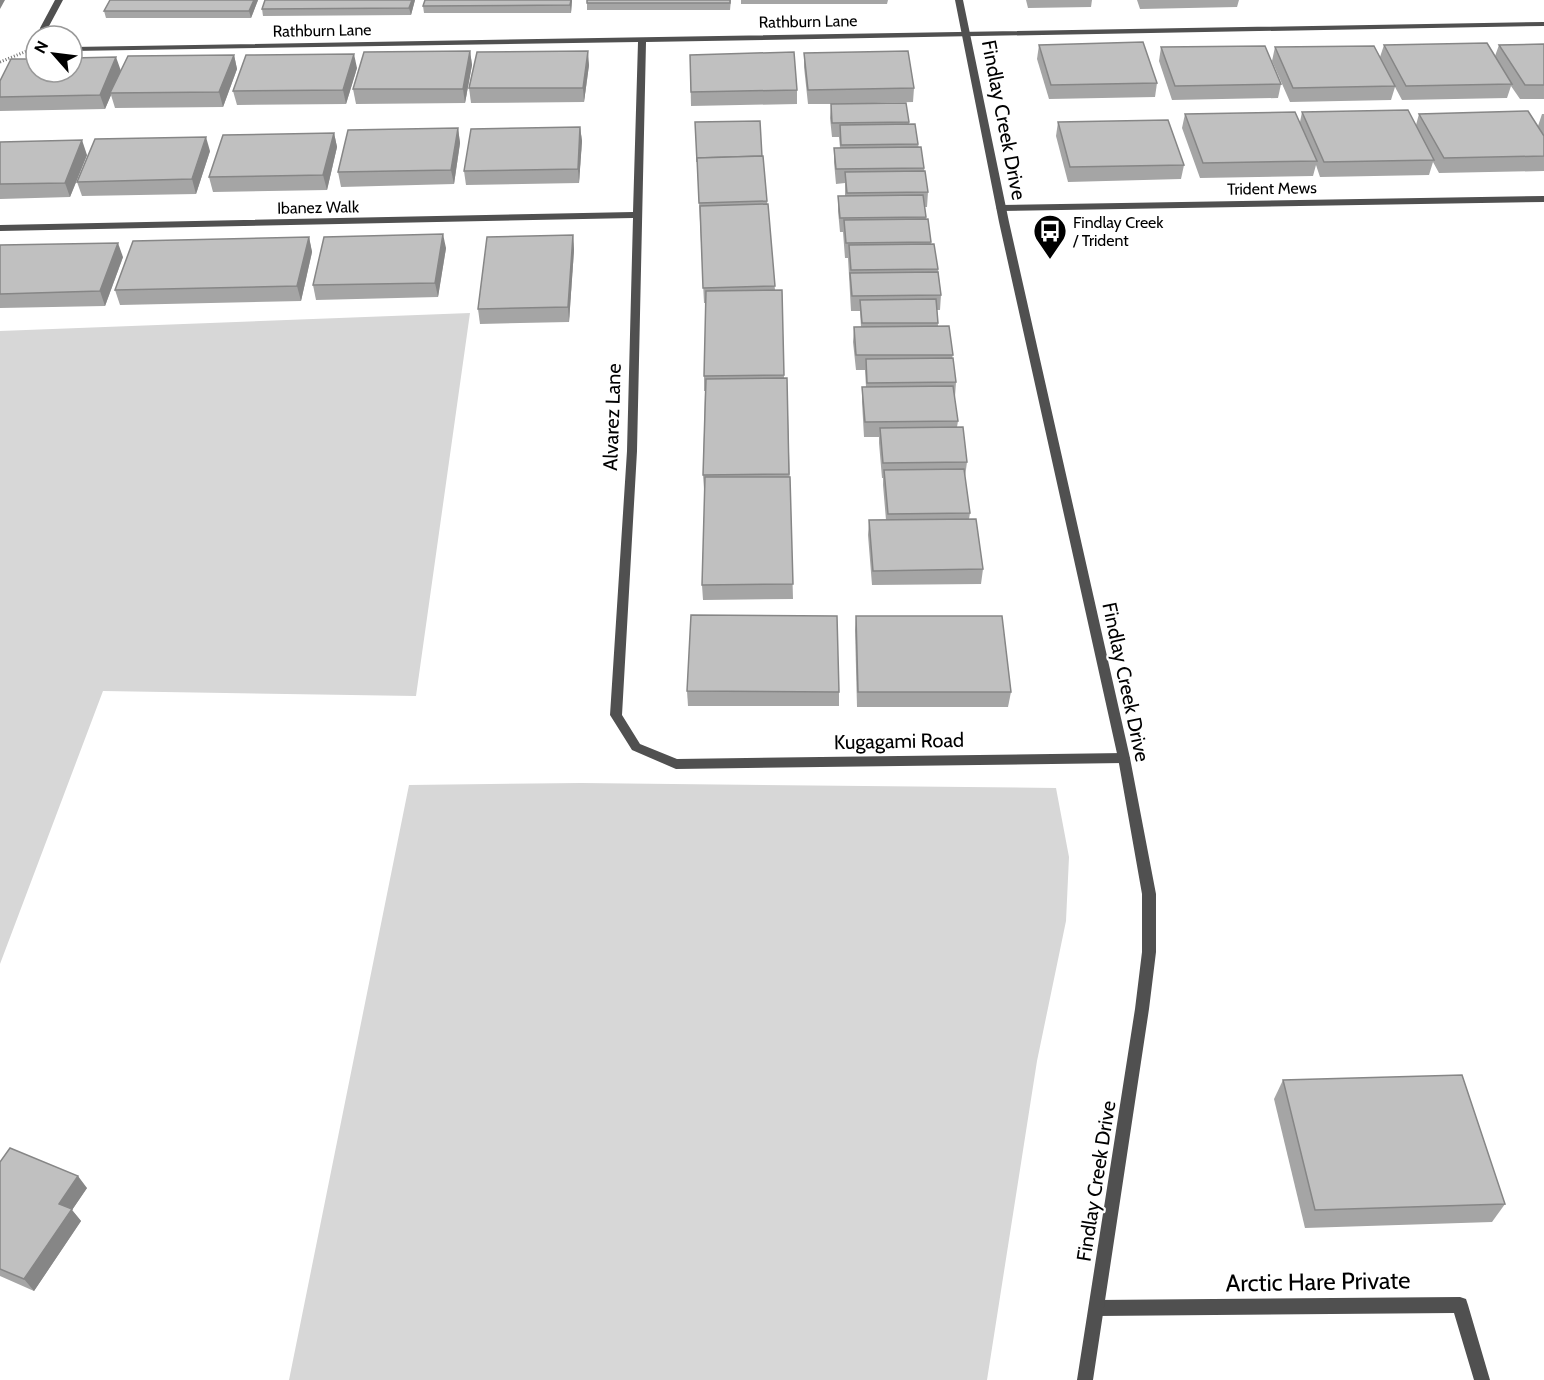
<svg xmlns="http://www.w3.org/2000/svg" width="1544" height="1380" font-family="Cabin,sans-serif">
  <rect width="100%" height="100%" fill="#fff"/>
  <g fill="#d7d7d7">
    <path d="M470,313L416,696L103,691L0,964V331Z"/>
    <path d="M581,783L1056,788L1069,857L1066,921L1037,1061L987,1380H289L409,785Z"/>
  </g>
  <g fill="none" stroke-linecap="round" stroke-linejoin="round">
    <path stroke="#727272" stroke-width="3" stroke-dasharray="1 2" stroke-linecap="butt" d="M0,62L27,51"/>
    <g fill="#505050" fill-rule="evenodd">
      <path d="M55,0H63L48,28L47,36H39L40,28Z"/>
      <path d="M1544,22V26L646,42L637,451L622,715L640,744L677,759L1124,753L1128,755L1130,758L1128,761L1124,763L676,769L632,750L610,715L627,451L633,218L0,231V225L633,212L638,42L72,51V47Z"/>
      <path d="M1544,196V202L1001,211L996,208L1001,205Z"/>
      <path d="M1460,1297L1466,1299L1468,1305L1490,1380H1474L1454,1313L1097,1316L1091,1314L1089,1308L1091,1302L1097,1300Z"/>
    </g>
    <path fill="#505050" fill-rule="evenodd" d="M955,0H963L1009,222L1130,758L1156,894V952L1149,1009L1093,1380H1077L1135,1009L1142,952V894L1118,758L999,222Z"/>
  </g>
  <g fill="#a5a5a5">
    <path d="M110,0H258L251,18H106L104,11Z"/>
    <path d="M265,0H415L411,15L263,16L262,9Z"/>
    <path d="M425,0H572L571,13H424L423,6Z"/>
    <path d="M731,0L730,10H587V3Z"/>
    <path d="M741,0H888L887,4H741Z"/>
    <path d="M1026,0H1092L1091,7L1028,8Z"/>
    <path d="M1137,0H1239L1237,7L1140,9Z"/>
    <path d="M1544,44V99H1520L1511,86L1507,98L1402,100L1395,87L1391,100L1290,102L1272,61L1275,47L1380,57L1384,45L1495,56L1499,45Z"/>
    <path d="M1039,45L1157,83L1155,97L1049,99L1037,59Z"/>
    <path d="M1161,47L1281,84L1278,98L1172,100L1159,61Z"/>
    <path d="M470,51L472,65L465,103L356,104L353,89Z"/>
    <path d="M804,53L914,88L913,102L835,104L909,122V124L918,144L924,168L928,192L927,207H925L926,219L931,244L938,269L941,295L940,310H937L938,326L953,355L952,358L956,382L955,397H954L958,421L957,427L967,462L965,477L970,513L969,519L983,569L981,584L872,585L868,535L869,520H886L883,485V478H882L879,443V437H864L862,402V387H866L865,370H856L853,342L854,327H861L860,311H851L848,258H845L843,232H840L838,211V196H845V183L836,184L834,162V148H840L839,137H832L830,118L831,104H808L804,67Z"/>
    <path d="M234,55L237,69L223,107L115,108L111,95L105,109L0,111V81L120,71Z"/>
    <path d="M690,55L797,90V104L691,106Z"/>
    <path d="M589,65L584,102L471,103L469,88Z"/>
    <path d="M357,68L346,104L237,105L233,91Z"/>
    <path d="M1302,112L1416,125L1419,114L1538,126L1542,114H1544V171L1439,173L1433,162L1429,175L1320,177L1316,165L1313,176L1200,178L1182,128L1185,114L1300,122Z"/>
    <path d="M695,122L763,156L775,290H782L784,378H787L793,599L703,600L702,585L705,489H704L703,475L705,391H704V376L706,303H704Z"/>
    <path d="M1058,122L1184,165L1181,179L1068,182L1056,136Z"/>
    <path d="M580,127L582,141L579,183L466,185L464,171Z"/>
    <path d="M458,128L460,143L454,184L341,187L338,172Z"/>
    <path d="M334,133L337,147L327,190L213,192L209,177Z"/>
    <path d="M0,142L87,155L70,197L0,199Z"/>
    <path d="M210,151L196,194L82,196L77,182Z"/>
    <path d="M573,235L574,250L569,322L480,324L478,309Z"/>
    <path d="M309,237L312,252L301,301L120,305L115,290Z"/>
    <path d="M0,245L123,257L105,306L0,308Z"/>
    <path d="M446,248L438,297L316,300L313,285Z"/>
    <path d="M856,616L1011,692L1008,707H857L855,630Z"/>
    <path d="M687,691L839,692V706H688Z"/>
    <path d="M1283,1080L1505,1204L1492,1222L1305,1228L1274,1099Z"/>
    <path d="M0,1162L87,1188L72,1210L81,1221L34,1291L0,1276Z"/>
  </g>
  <g fill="#868686">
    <path d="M0,0H5L0,9Z"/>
    <path d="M254,0H258L251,18L249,11Z"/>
    <path d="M412,0H415L411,15L409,8Z"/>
    <path d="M571,0H572L571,13L570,5Z"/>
    <path d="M470,51L472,65L465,103L463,89Z"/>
    <path d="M588,51L589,65L584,102L583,88Z"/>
    <path d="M354,54L357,68L346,104L343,90Z"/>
    <path d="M234,55L237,69L223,107L219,92Z"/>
    <path d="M116,57L121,71L110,93L111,95L105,109L100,95Z"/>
    <path d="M580,127L582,141L579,183L578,169Z"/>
    <path d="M458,128L460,143L454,184L451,170Z"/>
    <path d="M334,133L337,147L327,190L323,175Z"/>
    <path d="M206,137L210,151L196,194L192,179Z"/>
    <path d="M82,140L87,155L70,197L65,183Z"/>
    <path d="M443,234L446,248L438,297L435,283Z"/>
    <path d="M573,235L574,250L569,322L568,307Z"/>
    <path d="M309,237L312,252L301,301L297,286Z"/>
    <path d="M118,243L123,257L105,306L100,291Z"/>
    <path d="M78,1176L87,1188L72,1210L81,1221L34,1291L24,1279L59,1204Z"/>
  </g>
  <g fill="#c0c0c0" stroke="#868686" stroke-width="1.5">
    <path d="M110,0H254L249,11H104Z"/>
    <path d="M265,0H412L409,8L262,9Z"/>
    <path d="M425,0H571L570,5L423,6Z"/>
    <rect x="587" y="0" width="143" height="3"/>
    <path d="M1143,42L1157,83L1051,85L1039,45Z"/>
    <path d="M1487,43L1512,84L1406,86L1384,45Z"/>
    <path d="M1544,44V85H1525L1499,45Z"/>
    <path d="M1265,46L1281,84L1175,86L1161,47Z"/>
    <path d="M1374,46L1395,86L1293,88L1275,47Z"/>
    <path d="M470,51L463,89H353L364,52Z"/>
    <path d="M588,51L583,88H469L477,52Z"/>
    <path d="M908,51L914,88L808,90L804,53Z"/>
    <path d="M794,52L797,90L691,92L690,55Z"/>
    <path d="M354,54L343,90L233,91L246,55Z"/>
    <path d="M234,55L219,92L110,93L128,56Z"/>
    <path d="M116,57L100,95L0,97V81L11,59H36V72H72V58Z"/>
    <path d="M906,103L909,122L832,123L831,104Z"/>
    <path d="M1408,110L1434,160L1324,162L1302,112Z"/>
    <path d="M1528,111L1544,136V156L1444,158L1419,114Z"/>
    <path d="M1295,112L1317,161L1203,163L1185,114Z"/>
    <path d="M1168,120L1184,165L1070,167L1058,122Z"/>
    <path d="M760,121L762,156L697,158V162L695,122Z"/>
    <path d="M915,124L918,144L841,145L840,125Z"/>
    <path d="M580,127L578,169L464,171L471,129Z"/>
    <path d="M458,128L451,170L338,172L348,130Z"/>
    <path d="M334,133L323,175L209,177L223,135Z"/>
    <path d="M206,137L192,179L77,182L95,139Z"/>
    <path d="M82,140L65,183L0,184V142Z"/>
    <path d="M921,147L924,168L836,169L834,148Z"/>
    <path d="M763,156L767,201L699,203L697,158Z"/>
    <path d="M925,171L928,192L847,193L845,172Z"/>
    <path d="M923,195L926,217L840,218L838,196Z"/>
    <path d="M768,204L775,286L703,288L700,206Z"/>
    <path d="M928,219L931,242L846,243L844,220Z"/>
    <path d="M443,234L435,283L313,285L324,237Z"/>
    <path d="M573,235L568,307L478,309L487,237Z"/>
    <path d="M309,237L297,286L115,290L133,241Z"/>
    <path d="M118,243L100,291L0,294V245Z"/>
    <path d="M934,244L938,269L851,270L849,245Z"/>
    <path d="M938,272L941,295L852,296L850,273Z"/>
    <path d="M782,290L784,375L704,376L706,291Z"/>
    <path d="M936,299L938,323H862L860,300Z"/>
    <path d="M949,326L953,355H856L854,327Z"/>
    <path d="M953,358L956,382L867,383L866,359Z"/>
    <path d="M787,378L789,474L703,475L706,379Z"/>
    <path d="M953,386L958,421L865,422L862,387Z"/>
    <path d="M963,427L967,462L883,463L880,428Z"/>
    <path d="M964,469L970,513L888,514L884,470Z"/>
    <path d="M705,477H790L793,584L702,585Z"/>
    <path d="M976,519L983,569L873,571L869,520Z"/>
    <path d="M691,615L837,616L839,692L687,691Z"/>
    <path d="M856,616H1002L1011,692H858Z"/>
    <path d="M1462,1075L1505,1204L1315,1210L1283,1080Z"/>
    <path d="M10,1148L78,1176L59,1204L72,1209L24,1279L0,1269V1162Z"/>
  </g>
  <defs>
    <symbol id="bus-pin" viewBox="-11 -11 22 30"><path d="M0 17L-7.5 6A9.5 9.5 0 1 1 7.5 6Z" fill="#000" stroke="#fff"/><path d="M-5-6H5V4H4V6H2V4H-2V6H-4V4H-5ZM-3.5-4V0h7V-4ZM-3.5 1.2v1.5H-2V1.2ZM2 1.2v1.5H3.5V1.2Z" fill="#fff"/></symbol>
  </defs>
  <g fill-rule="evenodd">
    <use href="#bus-pin" x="1031" y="212" width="38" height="52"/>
  </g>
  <g text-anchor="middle" stroke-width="4.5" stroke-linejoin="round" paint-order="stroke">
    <g font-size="16" fill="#000" stroke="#fff">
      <text transform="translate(808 21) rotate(-1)" y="6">Rathburn Lane</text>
      <text transform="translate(322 30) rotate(-1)" y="6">Rathburn Lane</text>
      <text transform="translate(1272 188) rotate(-1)" y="6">Trident Mews</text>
      <text transform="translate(318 207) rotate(-1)" y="6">Ibanez Walk</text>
    </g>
    <g font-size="16" fill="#000" stroke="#fff" text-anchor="start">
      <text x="1073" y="228">Findlay Creek<tspan x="1073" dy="18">/ Trident</tspan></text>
    </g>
    <g font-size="20" fill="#000" stroke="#fff">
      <text transform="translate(1004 120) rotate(79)" y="7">Findlay Creek Drive</text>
      <text transform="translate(612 417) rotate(-88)" y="7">Alvarez Lane</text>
      <text transform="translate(1126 682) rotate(78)" y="7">Findlay Creek Drive</text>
      <text transform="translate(899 741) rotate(-1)" y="7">Kugagami Road</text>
      <text transform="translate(1096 1181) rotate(-81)" y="7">Findlay Creek Drive</text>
    </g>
    <g font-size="24" fill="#000" stroke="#fff">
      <text transform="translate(1318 1282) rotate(-1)" y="8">Arctic Hare Private</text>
    </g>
  </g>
  <g transform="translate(54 54) rotate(298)"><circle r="28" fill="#ffffff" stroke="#999999" stroke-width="1.5"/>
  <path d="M0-4.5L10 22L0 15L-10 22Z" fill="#000000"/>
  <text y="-9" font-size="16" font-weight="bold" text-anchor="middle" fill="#000000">N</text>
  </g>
</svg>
